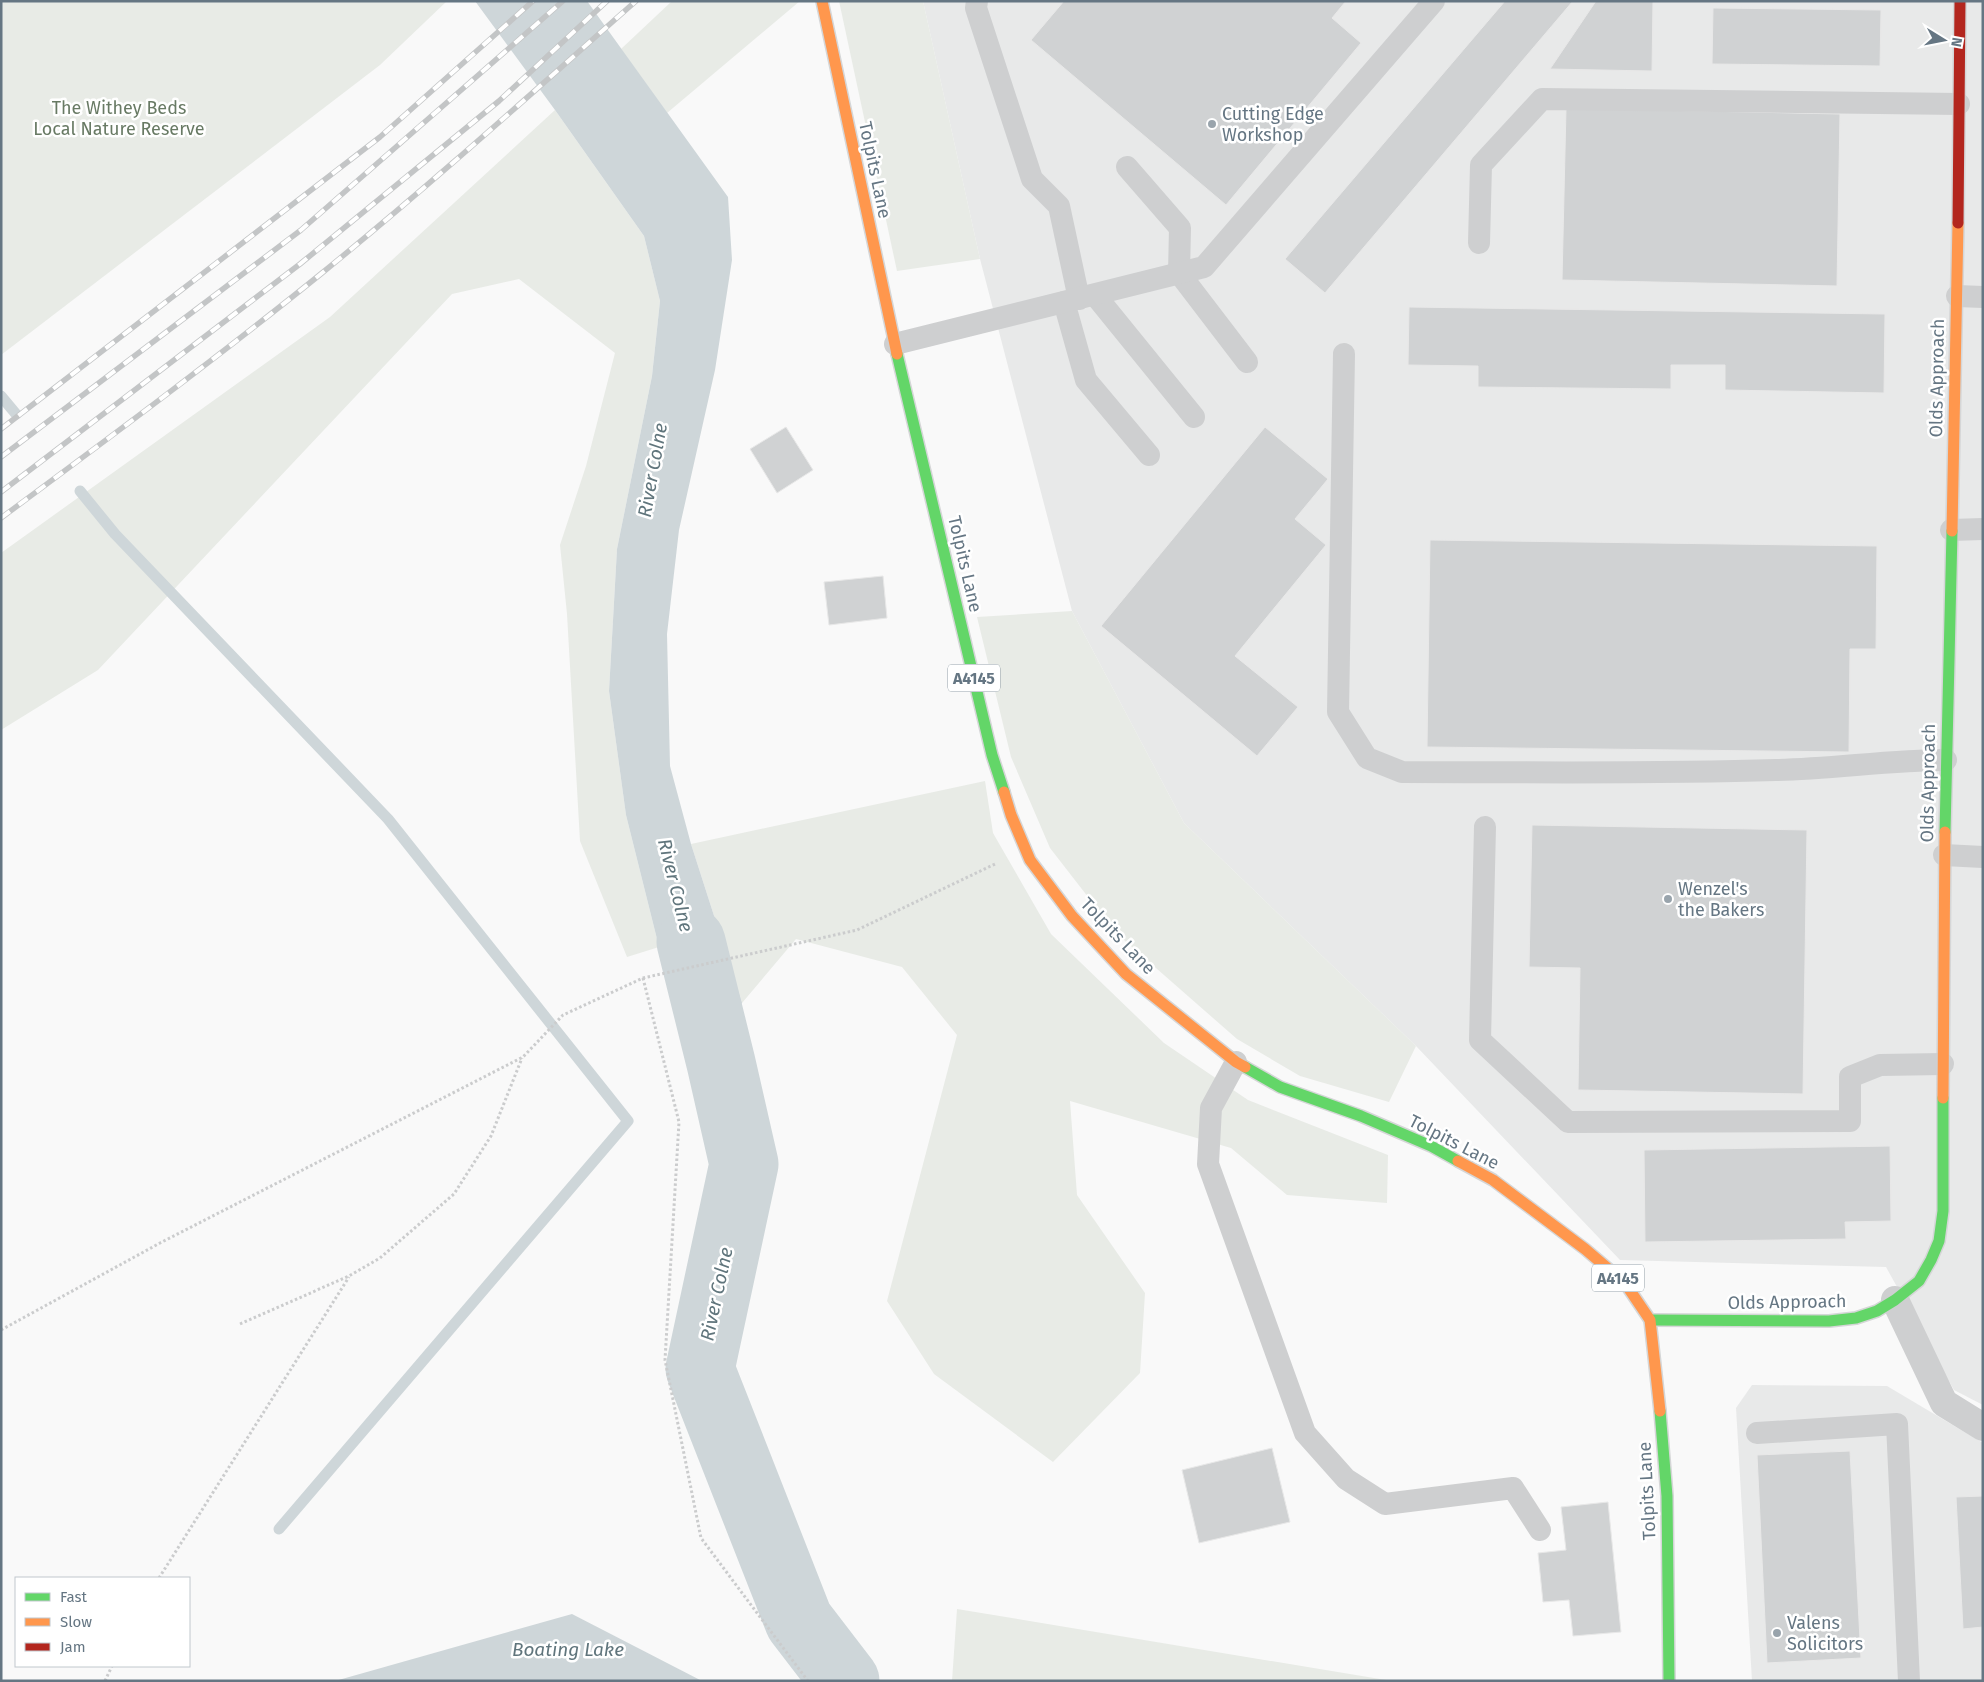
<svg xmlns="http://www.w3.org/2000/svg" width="1984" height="1682" font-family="'Fira Sans',sans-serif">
  <rect width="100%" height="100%" fill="#f9f9f9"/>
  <g fill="#e8e9e9">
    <path d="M923,1H1983V1405L1954,1390L1886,1267L1620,1260L1416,1046L1184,823L1072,611L980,259Z"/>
    <path d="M1752,1385L1887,1386L1983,1443V1681H1752L1736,1408Z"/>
  </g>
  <g fill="#e8ebe6">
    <path d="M1,1H447L380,65L1,355Z"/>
    <path d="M672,1H800L667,113L621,49Z"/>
    <path d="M839,1H923L980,259L897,271Z"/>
    <path d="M555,110L644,236L660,301L652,376L617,549L609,691L626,815L659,947L627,957L580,841L567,614L560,545L586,466L615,353L519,279L452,294L98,670L1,730V553L330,317Z"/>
    <path d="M1072,611L1184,823L1416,1046L1389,1102L1300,1076L1237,1039L1116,933L1050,848L1011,757L977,617Z"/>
    <path d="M985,781L993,833L1051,934L1164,1043L1248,1100L1388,1155L1387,1203L1287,1195L1231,1148L1070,1101L1077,1195L1145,1293L1140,1373L1053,1462L934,1374L887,1301L957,1035L902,967L796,939L742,1003L691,844Z"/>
    <path d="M957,1609L1392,1681H952Z"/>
  </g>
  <g fill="#ced6d9">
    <path d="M475,1H587L728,197L732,260L715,370L679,530L667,634L670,766L691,844L742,1003L691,1063L659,947L626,815L609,691L617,549L652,376L660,301L644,236L555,110Z"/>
    <path d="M572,1614L702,1681H335Z"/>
  </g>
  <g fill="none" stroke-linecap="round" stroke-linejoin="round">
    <g stroke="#ced6d9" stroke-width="11">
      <path d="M1,396L16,414"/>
      <path d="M80,491L115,534L388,819L628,1121L279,1529"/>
    </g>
    <path stroke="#ced6d9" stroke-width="69" d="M691,942L721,1063L744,1164L700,1369L799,1621L845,1681"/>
  </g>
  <g fill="#d0d2d3" stroke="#e8e8e8">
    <path d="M1064,1H1346L1332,18L1361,43L1226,205L1031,40Z"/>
    <path d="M1505,1H1573L1325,293L1285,259Z"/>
    <path d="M1596,1H1653L1652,71L1550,69Z"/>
    <path d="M1713,8L1881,10L1880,66L1712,64Z"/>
    <path d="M1566,108L1840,114L1837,286L1562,280Z"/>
    <path d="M1409,307L1885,314L1884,393L1725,390V365H1671V389L1478,387V366L1408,365Z"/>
    <path d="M786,427L813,470L777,493L750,449Z"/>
    <path d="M1265,427L1328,479L1295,519L1326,545L1235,656L1298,707L1257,756L1101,626Z"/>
    <path d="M1430,540L1877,546L1876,649H1850L1849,752L1427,747Z"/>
    <path d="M883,576L887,618L829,625L824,582Z"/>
    <path d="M1532,825L1807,830L1803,1094L1578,1090L1580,968L1529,967Z"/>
    <path d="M1890,1146L1891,1221L1845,1222L1846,1239L1645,1242L1644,1150Z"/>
    <path d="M1272,1448L1290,1522L1199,1543L1182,1470Z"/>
    <path d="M1850,1451L1861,1658L1767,1663L1757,1455Z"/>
    <path d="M1983,1496V1627L1963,1629L1956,1497Z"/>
    <path d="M1608,1502L1621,1632L1573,1636L1569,1600L1543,1602L1538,1553L1566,1550L1561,1507Z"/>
  </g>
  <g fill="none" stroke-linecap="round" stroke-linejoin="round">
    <defs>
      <g id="fast">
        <path d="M897,354L992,755L1004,792"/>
        <path d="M1945,832L1952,531"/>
        <path d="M1245,1067L1280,1087L1361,1116L1431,1146L1458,1161"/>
        <path d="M1650,1320L1829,1321L1856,1318L1877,1311L1895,1300L1919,1281L1931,1260L1939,1241L1943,1211V1098"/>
        <path d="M1660,1411L1667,1496L1669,1681"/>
      </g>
      <g id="slow">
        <path d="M822,1L897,354"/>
        <path d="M1952,531L1958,223"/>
        <path d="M1004,792L1011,815L1030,860L1072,916L1126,974L1236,1062L1245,1067"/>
        <path d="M1943,1098L1945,832"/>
        <path d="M1458,1161L1493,1180L1585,1249L1625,1283L1650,1320L1660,1411"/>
      </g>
      <path id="jam" d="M1958,223L1960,1"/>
    </defs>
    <use href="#fast" stroke="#d5d6d7" stroke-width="14"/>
    <use href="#slow" stroke="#d5d6d7" stroke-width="14"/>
    <use href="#jam" stroke="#d5d6d7" stroke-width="14"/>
    <g stroke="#cbcccd" stroke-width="3" stroke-dasharray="2.5 2.5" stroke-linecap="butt">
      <path d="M643,978L679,1122L665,1360L701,1538L808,1681"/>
      <path d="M240,1324L349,1276L380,1258L454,1194L491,1136L522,1058"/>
      <path d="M1,1330L160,1243L523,1057L563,1015L643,978L857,930L995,864"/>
      <path d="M159,1578L349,1277"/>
      <path d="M105,1681L112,1666"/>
    </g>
    <g stroke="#cecfd0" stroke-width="22">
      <path d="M977,1L976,8L1032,179L1059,206L1079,299"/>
      <path d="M1127,167L1180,228L1179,273L1247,362"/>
      <path d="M1479,243L1481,165L1542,99L1959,104"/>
      <path d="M1095,295L1194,417"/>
      <path d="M1957,296L1983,297"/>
      <path d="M1064,302L1086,380L1149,455"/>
      <path d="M895,344L1204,267L1434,1"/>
      <path d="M1344,354L1338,712L1367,758L1402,772C1527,772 1651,774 1776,770C1833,769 1889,760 1946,760"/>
      <path d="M1951,530L1983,529"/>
      <path d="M1485,827L1480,1040L1568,1122L1850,1121V1077L1880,1065L1943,1064"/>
      <path d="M1944,855L1983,857"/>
      <path d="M1236,1062L1211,1108L1208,1164L1305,1433L1346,1479L1385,1504L1513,1488L1540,1530"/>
      <path d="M1757,1433L1897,1424L1909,1681"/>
    </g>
    <path stroke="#cecfd0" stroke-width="28" d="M1895,1300L1944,1403L1983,1427"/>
    <use href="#fast" stroke="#63d668" stroke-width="11"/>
    <use href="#slow" stroke="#ff974d" stroke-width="11"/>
    <use href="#jam" stroke="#b3261e" stroke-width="11"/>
    <defs>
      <g id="rail">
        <path d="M1,429L380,137L533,1"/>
        <path d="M1,457L301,230L563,1"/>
        <path d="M1,492L300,264L499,101L607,1"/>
        <path d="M1,518C109,438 217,358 322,273C429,186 532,93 636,1"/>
      </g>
    </defs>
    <use href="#rail" stroke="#c3c5c6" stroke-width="5.5"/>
    <use href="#rail" stroke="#fff" stroke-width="4" stroke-dasharray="11" stroke-linecap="butt"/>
  </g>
  <g fill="#99a4ac" stroke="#fff" stroke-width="2">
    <circle cx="1212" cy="124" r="5"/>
    <circle cx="1668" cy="899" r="5"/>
    <circle cx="1777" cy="1633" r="5"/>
  </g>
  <g text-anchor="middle" stroke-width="5" stroke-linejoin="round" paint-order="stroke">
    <g fill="#fff" stroke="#939fa8" stroke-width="1">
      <rect x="948" y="664.5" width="52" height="27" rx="4"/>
      <rect x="1592" y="1264.5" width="52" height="27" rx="4"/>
    </g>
    <g font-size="16" font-weight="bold" fill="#657683">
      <text x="974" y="684">A4145</text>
      <text x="1618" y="1284">A4145</text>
    </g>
    <g font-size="18" fill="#687a64" stroke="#fff">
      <text x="119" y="114">The Withey Beds<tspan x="119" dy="21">Local Nature Reserve</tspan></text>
    </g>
    <g font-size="18" fill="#657683" stroke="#fff" text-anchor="start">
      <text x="1222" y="120">Cutting Edge<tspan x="1222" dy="21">Workshop</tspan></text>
      <text x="1678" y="895">Wenzel's<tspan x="1678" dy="21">the Bakers</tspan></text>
      <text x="1787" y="1629">Valens<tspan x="1787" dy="21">Solicitors</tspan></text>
    </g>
    <g font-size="18" fill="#657683" stroke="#fff">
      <text transform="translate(875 170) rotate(78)" y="6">Tolpits Lane</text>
      <text transform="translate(1937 378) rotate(-89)" y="6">Olds Approach</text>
      <text transform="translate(965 564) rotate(77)" y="6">Tolpits Lane</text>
      <text transform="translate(1928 783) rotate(-89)" y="6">Olds Approach</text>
      <text transform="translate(1118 936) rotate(46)" y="6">Tolpits Lane</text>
      <text transform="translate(1454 1142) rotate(27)" y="6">Tolpits Lane</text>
      <text transform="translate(1787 1302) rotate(-1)" y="6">Olds Approach</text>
      <text transform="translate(1647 1491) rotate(-93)" y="6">Tolpits Lane</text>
    </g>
    <g font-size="19" font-style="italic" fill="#60757c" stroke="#fff">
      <text transform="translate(652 470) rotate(-80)" y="7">River Colne</text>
      <text transform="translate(676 885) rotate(76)" y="7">River Colne</text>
      <text transform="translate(716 1294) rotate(-78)" y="7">River Colne</text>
      <text x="568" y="1656">Boating Lake</text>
    </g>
  </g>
  <rect width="1984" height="1682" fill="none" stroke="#657683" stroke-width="5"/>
  <rect x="15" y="1577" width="175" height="90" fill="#ffffff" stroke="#c1c8cd"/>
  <rect x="25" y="1593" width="25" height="8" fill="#63d668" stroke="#c1c8cd"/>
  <text x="60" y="1602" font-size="15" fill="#657683">Fast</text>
  <rect x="25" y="1618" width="25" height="8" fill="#ff974d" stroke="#c1c8cd"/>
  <text x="60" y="1627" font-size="15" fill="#657683">Slow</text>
  <rect x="25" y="1643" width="25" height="8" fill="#b3261e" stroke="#c1c8cd"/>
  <text x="60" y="1652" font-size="15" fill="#657683">Jam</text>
  <g transform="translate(1944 40) rotate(100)" stroke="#ffffff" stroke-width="4" paint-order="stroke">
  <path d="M0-4L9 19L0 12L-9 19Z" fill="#657683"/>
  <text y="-8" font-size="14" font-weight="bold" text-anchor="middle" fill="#657683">N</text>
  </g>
</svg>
